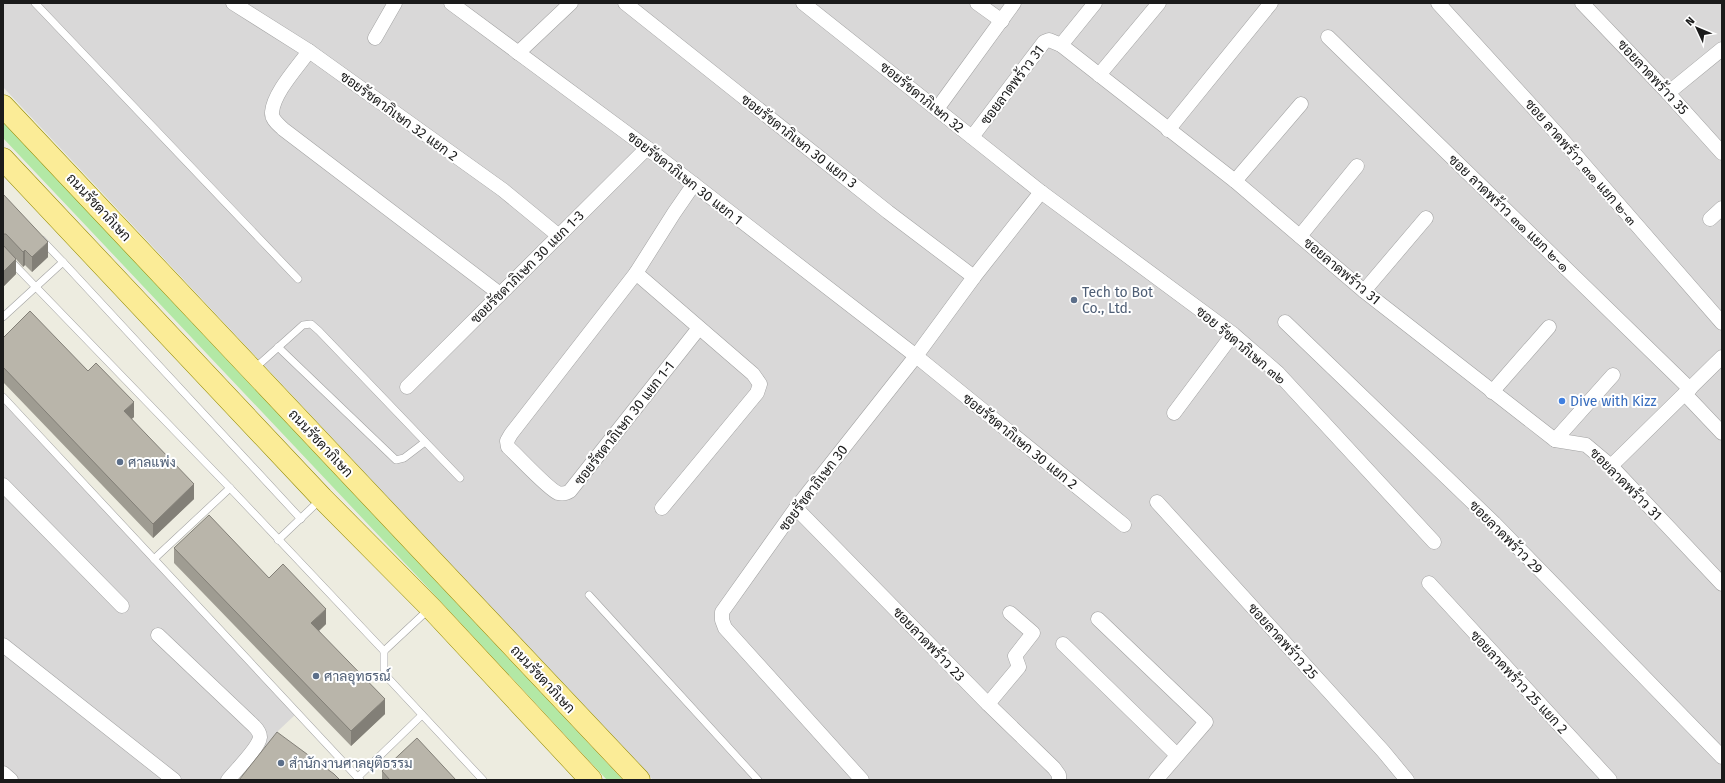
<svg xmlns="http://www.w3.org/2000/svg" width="1725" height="783" font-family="'Fira Sans',Sarabun,sans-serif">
  <rect width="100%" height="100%" fill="#edece0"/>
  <g fill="#d9d8d8">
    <path d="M3,3H1722V780H653L3,87Z"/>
    <path d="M3,402L296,714L279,730L238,780H3Z"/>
  </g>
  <path fill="#b3e8a5" d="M3,122L623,780H607L416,575L3,138Z"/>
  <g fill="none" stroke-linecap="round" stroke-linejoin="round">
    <defs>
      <g id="lane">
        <path d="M35,3L298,279"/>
        <path d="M42,240L63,262"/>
        <path d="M3,253L230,488L384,651V669L388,678L483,780"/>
        <path d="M3,317L63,262L301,519"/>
        <path d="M278,347L396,460L404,458L425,442"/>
        <path d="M254,369L303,325L311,324L319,331L460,478"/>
        <path d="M3,397L360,780"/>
        <path d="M278,540L320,500"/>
        <path d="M154,559L230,488"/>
        <path d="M589,595L758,780"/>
        <path d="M384,651L429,609"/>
        <path d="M358,777L422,715"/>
      </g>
      <g id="street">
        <path d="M233,3L309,51L503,190L559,236"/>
        <path d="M451,3L647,148L916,356L1124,525"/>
        <path d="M625,3L888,212L974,277"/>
        <path d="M803,3L1041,192L1233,334L1278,373L1434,542"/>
        <path d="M977,3L1002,21"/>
        <path d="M1438,3L1560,137L1722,323"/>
        <path d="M1582,3L1668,93L1722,153"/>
        <path d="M1328,37L1690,389"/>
        <path d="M375,38L395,3"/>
        <path d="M1061,45L1095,3"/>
        <path d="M309,51C298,67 274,92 272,112C271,119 278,124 283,129L500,294"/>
        <path d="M518,53L571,3"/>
        <path d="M1099,75L1159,3"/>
        <path d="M1668,93L1722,49"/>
        <path d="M937,109L1014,3"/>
        <path d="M1168,130L1271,3"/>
        <path d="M972,137L1044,42L1049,40L1061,45L1235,181L1364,291L1555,440L1586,445L1611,466L1722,584"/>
        <path d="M1235,181L1301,104"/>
        <path d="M694,184L674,213L636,273L511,434L507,441L508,447C518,456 548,489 558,493C562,494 567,493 570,491L699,328"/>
        <path d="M1710,219L1722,208"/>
        <path d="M1300,236L1357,166"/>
        <path d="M636,273L753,374L760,384L757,393L662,508"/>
        <path d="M1364,291L1426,218"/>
        <path d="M1285,322L1494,523L1722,757"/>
        <path d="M407,387L647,148"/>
        <path d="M1492,392L1549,327"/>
        <path d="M1685,394L1722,433"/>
        <path d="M1174,413L1233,334"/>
        <path d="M1555,440L1613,375"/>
        <path d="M1611,466L1722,357"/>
        <path d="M3,485L122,606"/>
        <path d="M1157,502L1383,751L1407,780"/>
        <path d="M796,508L988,704L1054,768L1059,775V780"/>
        <path d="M1429,583L1610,780"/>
        <path d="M1098,619L1206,722L1156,780"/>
        <path d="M158,635L254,726C257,729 260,733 260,737C259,748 235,771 228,780"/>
        <path d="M1063,644L1177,755"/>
        <path d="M3,645L174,780"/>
        <path d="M988,704L1019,667L1015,656L1033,633L1010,613"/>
        <path d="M3,773L11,780"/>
        <path d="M862,780L725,628L722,620V612L796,508L916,356L974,277L1041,192"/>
      </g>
      <g id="primary">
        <path d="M3,106L639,780"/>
        <path d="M3,159L322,498L431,608L591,780"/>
      </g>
    </defs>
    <use href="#lane" stroke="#a2a2a2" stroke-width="8"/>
    <use href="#street" stroke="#a2a2a2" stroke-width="15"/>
    <use href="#primary" stroke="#928a01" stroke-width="23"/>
    <use href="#lane" stroke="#fff" stroke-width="7"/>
    <use href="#street" stroke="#fff" stroke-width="14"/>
    <use href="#primary" stroke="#fbec97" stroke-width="22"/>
  </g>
  <g fill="#9f9c92">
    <path d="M3,194L48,257L32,272L25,265L23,267L16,259V274L3,287Z"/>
    <path d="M3,338L88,371L134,417L131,419L194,499L153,538L3,382Z"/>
    <path d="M174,548L269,578L326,624L319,631L385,714L351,746L174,563Z"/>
    <path d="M382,771L456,780H382Z"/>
  </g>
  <g fill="#827f77">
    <path d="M48,242V257L32,272V257Z"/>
    <path d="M25,250V265L23,267V252Z"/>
    <path d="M16,259V274L3,287V272Z"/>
    <path d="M134,402V417L124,426V411Z"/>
    <path d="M194,484V499L153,538V524Z"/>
    <path d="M326,609V624L311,638V623Z"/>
    <path d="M385,699V714L351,746V731Z"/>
  </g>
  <g fill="#b9b5aa" stroke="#827f77">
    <path d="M3,194L48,242L32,257L25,250L23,252L6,234H3Z"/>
    <path d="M3,245L16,259L3,272Z"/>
    <path d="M30,311L88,371L96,363L134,402L124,411L194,484L153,524L3,367V338Z"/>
    <path d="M209,515L269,578L283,564L326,609L311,623L385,699L351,731L174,548Z"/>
    <path d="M277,732L334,774L340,780H239Z"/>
    <path d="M417,738L456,780H390L382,771Z"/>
  </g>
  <g fill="#5c6f8a" stroke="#fff" stroke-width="1.5">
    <circle cx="1074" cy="300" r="4"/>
    <circle cx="120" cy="462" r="4"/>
    <circle cx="316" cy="676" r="4"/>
    <circle cx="281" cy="763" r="4"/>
  </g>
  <circle fill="#3f7fe0" stroke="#fff" stroke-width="1.5" cx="1562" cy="401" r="4"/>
  <g text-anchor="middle" stroke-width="4" stroke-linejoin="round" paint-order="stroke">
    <g font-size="14" fill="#1b1b1b" stroke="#fff">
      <text transform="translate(1653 77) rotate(47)" y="5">ซอยลาดพร้าว 35</text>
      <text transform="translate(1012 85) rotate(-53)" y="5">ซอยลาดพร้าว 31</text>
      <text transform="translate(922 97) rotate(39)" y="5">ซอยรัชดาภิเษก 32</text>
      <text transform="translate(399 116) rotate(36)" y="5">ซอยรัชดาภิเษก 32 แยก 2</text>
      <text transform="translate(799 141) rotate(38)" y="5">ซอยรัชดาภิเษก 30 แยก 3</text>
      <text transform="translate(1581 162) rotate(49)" y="5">ซอย ลาดพร้าว ๓๑ แยก ๒-๓</text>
      <text transform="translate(685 178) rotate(38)" y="5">ซอยรัชดาภิเษก 30 แยก 1</text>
      <text transform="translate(99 207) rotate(47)" y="5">ถนนรัชดาภิเษก</text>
      <text transform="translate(1509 213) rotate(44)" y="5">ซอย ลาดพร้าว ๓๑ แยก ๒-๑</text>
      <text transform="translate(527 267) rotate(-45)" y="5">ซอยรัชดาภิเษก 30 แยก 1-3</text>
      <text transform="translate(1342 271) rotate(40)" y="5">ซอยลาดพร้าว 31</text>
      <text transform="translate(1241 345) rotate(40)" y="5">ซอย รัชดาภิเษก ๓๒</text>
      <text transform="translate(624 423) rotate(-52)" y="5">ซอยรัชดาภิเษก 30 แยก 1-1</text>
      <text transform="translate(1020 441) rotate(39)" y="5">ซอยรัชดาภิเษก 30 แยก 2</text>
      <text transform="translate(321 443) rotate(47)" y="5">ถนนรัชดาภิเษก</text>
      <text transform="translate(1626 484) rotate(45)" y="5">ซอยลาดพร้าว 31</text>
      <text transform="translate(813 488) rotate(-53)" y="5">ซอยรัชดาภิเษก 30</text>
      <text transform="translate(1506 537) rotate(45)" y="5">ซอยลาดพร้าว 29</text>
      <text transform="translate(1283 641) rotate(48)" y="5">ซอยลาดพร้าว 25</text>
      <text transform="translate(929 644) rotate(46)" y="5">ซอยลาดพร้าว 23</text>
      <text transform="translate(543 679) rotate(47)" y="5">ถนนรัชดาภิเษก</text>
      <text transform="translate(1519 682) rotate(47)" y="5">ซอยลาดพร้าว 25 แยก 2</text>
    </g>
    <g font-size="14" fill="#4e5e75" stroke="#fff" text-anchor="start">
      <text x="1082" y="297">Tech to Bot<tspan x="1082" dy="16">Co., Ltd.</tspan></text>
      <text x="128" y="467">ศาลแพ่ง</text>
      <text x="324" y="681">ศาลอุทธรณ์</text>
      <text x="289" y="768">สำนักงานศาลยุติธรรม</text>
    </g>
    <g font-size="14" fill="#366cbe" stroke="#fff" text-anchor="start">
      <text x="1570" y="406">Dive with Kizz</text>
    </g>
  </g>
  <rect width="1725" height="783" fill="none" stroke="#1b1b1b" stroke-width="8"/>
  <g transform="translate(1697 28) rotate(314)" stroke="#ffffff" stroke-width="3" paint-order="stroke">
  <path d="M0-3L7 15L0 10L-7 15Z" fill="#1b1b1b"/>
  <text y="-6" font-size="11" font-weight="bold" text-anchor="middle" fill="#1b1b1b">N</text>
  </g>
</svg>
